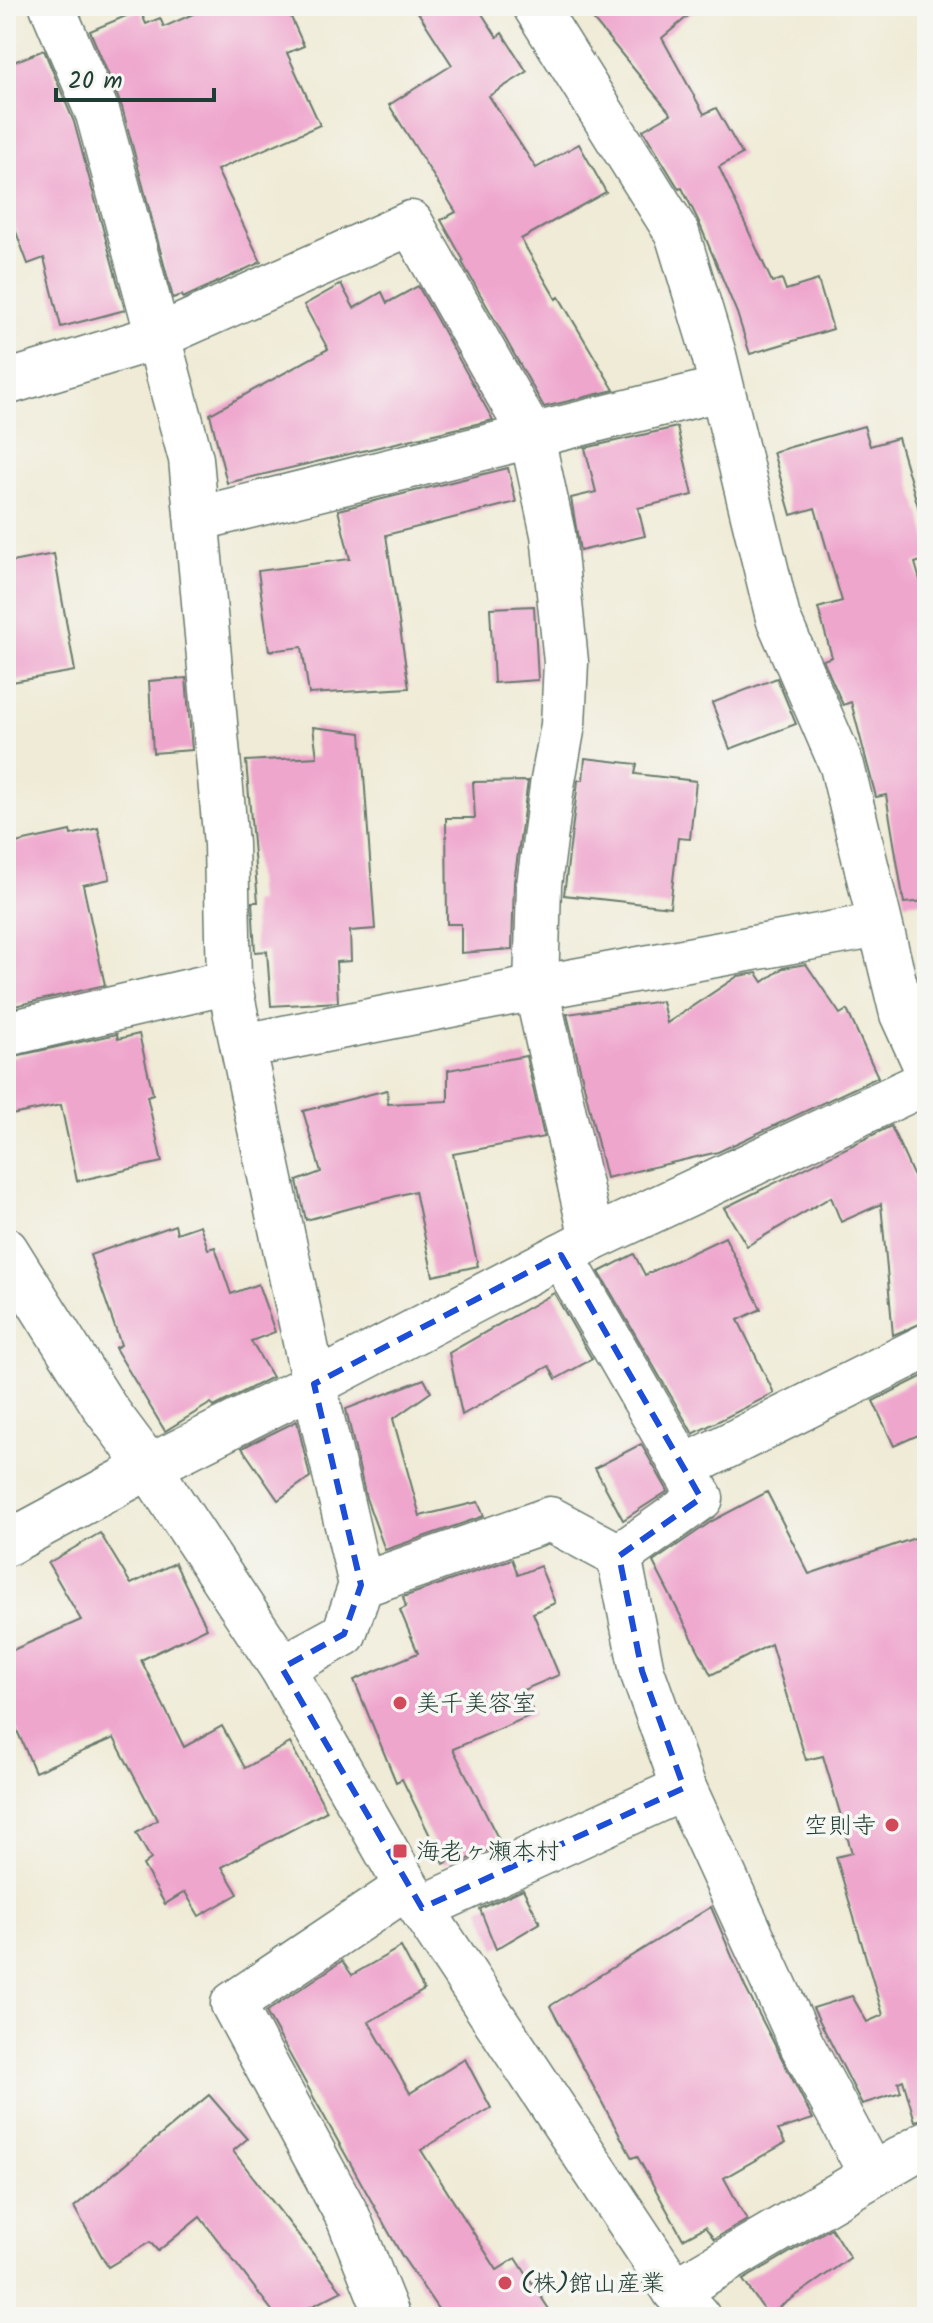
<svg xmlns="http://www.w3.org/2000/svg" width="933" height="2323" font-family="Kalam,'Klee One',sans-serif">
  <rect width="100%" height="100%" fill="#f6f6f2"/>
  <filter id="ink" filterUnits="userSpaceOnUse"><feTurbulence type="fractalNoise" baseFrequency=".0125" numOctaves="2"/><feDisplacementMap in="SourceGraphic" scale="16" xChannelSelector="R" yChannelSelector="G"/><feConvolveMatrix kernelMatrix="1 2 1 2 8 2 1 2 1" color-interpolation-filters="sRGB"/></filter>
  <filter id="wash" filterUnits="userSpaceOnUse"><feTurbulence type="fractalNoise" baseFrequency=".006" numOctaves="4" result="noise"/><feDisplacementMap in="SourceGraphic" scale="32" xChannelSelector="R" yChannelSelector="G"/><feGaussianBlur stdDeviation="1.8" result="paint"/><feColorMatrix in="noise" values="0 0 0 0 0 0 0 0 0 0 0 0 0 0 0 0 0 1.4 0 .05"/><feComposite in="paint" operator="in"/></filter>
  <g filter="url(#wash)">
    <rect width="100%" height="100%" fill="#efebd6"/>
    <g id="blocks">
      <g fill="#efa6cd">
        <path d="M211,6H286L304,46L287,53L320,125L217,170L261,262L183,298L182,295L173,298L122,107L90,31L140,10L146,24L160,18L164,27Z"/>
        <path d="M414,6H477L497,37L502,33L527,72L489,96L536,168L579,144L606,192L521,239L556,299L559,297L614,390L544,407L462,262L464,261L441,220L456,212L389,105L452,65Z"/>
        <path d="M582,6H700L662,38L704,114L716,108L742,154L719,167L772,282L782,279L786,290L818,280L833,329L750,354L737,313L698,220L682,188L679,189L643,130L671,114Z"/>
        <path d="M44,50L74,122L125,310L61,327L44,258L28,264L6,205V65Z"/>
        <path d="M341,284L354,308L382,292L387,303L418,286L493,420L227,483L210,414L328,349L304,305Z"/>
        <path d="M864,426L870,446L898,438L927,537V559L915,563L927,604V901L904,903L886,795L876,797L851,702L843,705L823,660L832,657L818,608L842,601L815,508L791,515L773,452Z"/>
        <path d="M677,427L693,495L638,508L645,536L580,551L571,498L596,492L585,448Z"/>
        <path d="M508,468L516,502L386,535L409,688L309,694L302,647L269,651L258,571L350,559L338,510Z"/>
        <path d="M54,554L75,671L6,683V563Z"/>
        <path d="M534,606L538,680L494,683L490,608Z"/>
        <path d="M186,678L192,750L153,753L149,681Z"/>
        <path d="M777,678L796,724L730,749L712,703Z"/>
        <path d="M313,727L361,733L375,929L350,931L351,961L336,962L338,1002L271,1006L267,951L255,952L252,902H258L246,761L317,757Z"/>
        <path d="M585,758L637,764L635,774L696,781L690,839L678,838L670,907L564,895L577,790L578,780H583Z"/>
        <path d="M528,781L514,882L512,949L461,953V924H447L446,818H475L473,782Z"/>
        <path d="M98,828L110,879L83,885L105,985L6,1008V845L70,831L71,835Z"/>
        <path d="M806,964L840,1014L847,1010L878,1077L718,1152L606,1178L567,1014L662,1001L667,1023L738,976L757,973L763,982L783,968Z"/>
        <path d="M117,1034L118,1039L139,1034L153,1094L147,1096L162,1162L77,1181L61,1105L6,1116V1058Z"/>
        <path d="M526,1056L544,1137L453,1154L478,1266L433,1276L415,1191L306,1220L297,1181L321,1172L303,1111L387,1090L388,1104L448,1101V1070Z"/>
        <path d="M891,1126L923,1197L927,1235V1321L893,1335L881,1204L841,1222L831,1197L747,1246L724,1208Z"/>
        <path d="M175,1225L177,1233L200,1225L208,1249L215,1247L231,1294L258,1284L275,1332L251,1341L272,1377L214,1407L211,1403L165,1431L115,1348L121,1345L90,1255Z"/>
        <path d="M725,1237L761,1309L738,1320L774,1393L693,1434L599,1272L634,1254L645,1275Z"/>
        <path d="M554,1293L592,1359L556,1379L549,1366L462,1415L449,1353Z"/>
        <path d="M927,1374V1431L894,1446L873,1401Z"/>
        <path d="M424,1379L431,1392L393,1419L420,1516L478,1502L484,1516L385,1550L366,1498L346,1409Z"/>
        <path d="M297,1421L310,1477L278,1500L242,1448Z"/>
        <path d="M641,1444L668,1491L623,1520L595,1468Z"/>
        <path d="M767,1492L809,1574L927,1534V2118L915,2121L903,2080L898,2082L901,2092L862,2104L813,2008L852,1996L867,2022L883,2015L836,1857L852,1853L823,1756L806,1760L771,1644L711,1675L653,1562L712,1521Z"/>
        <path d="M100,1533L131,1584L175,1563L207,1628L141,1660L184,1747L222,1726L245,1768L290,1743L327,1811L222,1867L238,1894L199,1916L185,1892L165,1904L143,1865L151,1859L136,1833L157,1820L114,1738L35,1772L6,1705V1653L81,1620L48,1563Z"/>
        <path d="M512,1559L518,1575L540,1566L555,1603L533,1613L559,1675L523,1690L534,1714L453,1749L501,1844L462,1862L459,1856L444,1864L402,1779L396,1782L354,1680L418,1653L400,1610L406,1607L403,1597Z"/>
        <path d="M523,1889L540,1923L496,1949L480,1909Z"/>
        <path d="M711,1907L745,1987L813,2119L778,2130L785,2143L724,2178L747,2220L714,2239L705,2227L683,2239L637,2156L632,2158L550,2006Z"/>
        <path d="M401,1947L424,1990L369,2022L410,2093L465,2059L491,2108L421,2150L497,2270L516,2258L554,2317H425L438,2309L402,2256L266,2012L342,1961L352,1975Z"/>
        <path d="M209,2095L247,2139L233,2151L342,2291L291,2317H277L200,2217L158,2251L150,2242L108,2267L74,2207Z"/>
        <path d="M831,2228L850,2258L768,2315L743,2280Z"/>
      </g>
    </g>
  </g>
  <g filter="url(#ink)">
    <use href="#blocks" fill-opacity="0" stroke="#687a6d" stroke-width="2"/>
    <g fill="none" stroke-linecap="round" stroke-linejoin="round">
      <defs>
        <g id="minor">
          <path d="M52,6L98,114L191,459L226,844L229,982L314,1384L361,1585L344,1634L282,1668"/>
          <path d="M535,6L677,233L714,355L778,618L842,766L902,1014L927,1069"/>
          <path d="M6,383L157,337L411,223L532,437L553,534L566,662L563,725L552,786L539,885L536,988L592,1239"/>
          <path d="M197,519L720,389"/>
          <path d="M6,1034L229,982"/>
          <path d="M244,1046L536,988L879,925"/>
          <path d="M6,1250L105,1408L149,1467L282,1668L407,1887L675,2291L698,2317"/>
          <path d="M561,1255L701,1498L619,1556"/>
          <path d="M683,1468L927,1346"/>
          <path d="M6,1544L149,1467L314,1384L592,1239L927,1082"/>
          <path d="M361,1585L550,1519L619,1556L642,1671L684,1788L802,2045L871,2174"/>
          <path d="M422,1908L684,1788"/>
          <path d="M675,2291L927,2143"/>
          <path d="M388,2317L348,2217L233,2004L407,1887"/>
        </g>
      </defs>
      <use href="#minor" stroke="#687a6d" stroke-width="47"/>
      <use href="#minor" stroke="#fff" stroke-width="44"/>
    </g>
  </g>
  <path fill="none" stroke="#1d4ed8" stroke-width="6" stroke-dasharray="16 10" stroke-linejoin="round" d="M561,1255L701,1498L619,1556L642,1671L684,1788L422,1908L282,1668L344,1634L361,1585L314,1384Z"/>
  <g fill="#d1495b" stroke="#f6f6f2" stroke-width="3">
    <circle cx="400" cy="1703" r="8"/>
    <circle cx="892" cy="1825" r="8"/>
    <rect x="392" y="1843" width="16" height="16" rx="4"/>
    <circle cx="505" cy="2283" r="8"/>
  </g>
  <g text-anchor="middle" stroke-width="7" stroke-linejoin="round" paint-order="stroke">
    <g font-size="24" fill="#1f3d34" stroke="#f6f6f2" text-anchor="start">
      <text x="416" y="1711">美千美容室</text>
      <text x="876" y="1833" text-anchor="end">空則寺</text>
      <text x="416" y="1859">海老ヶ瀬本村</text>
      <text x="521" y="2291">(株)館山産業</text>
    </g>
  </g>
  <rect width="933" height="2323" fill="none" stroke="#f6f6f2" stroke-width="32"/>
  <path d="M56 88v12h158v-12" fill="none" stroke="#1f3d34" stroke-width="4"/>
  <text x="68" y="88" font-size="24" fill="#1f3d34" stroke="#f6f6f2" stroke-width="6" paint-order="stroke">20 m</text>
</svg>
